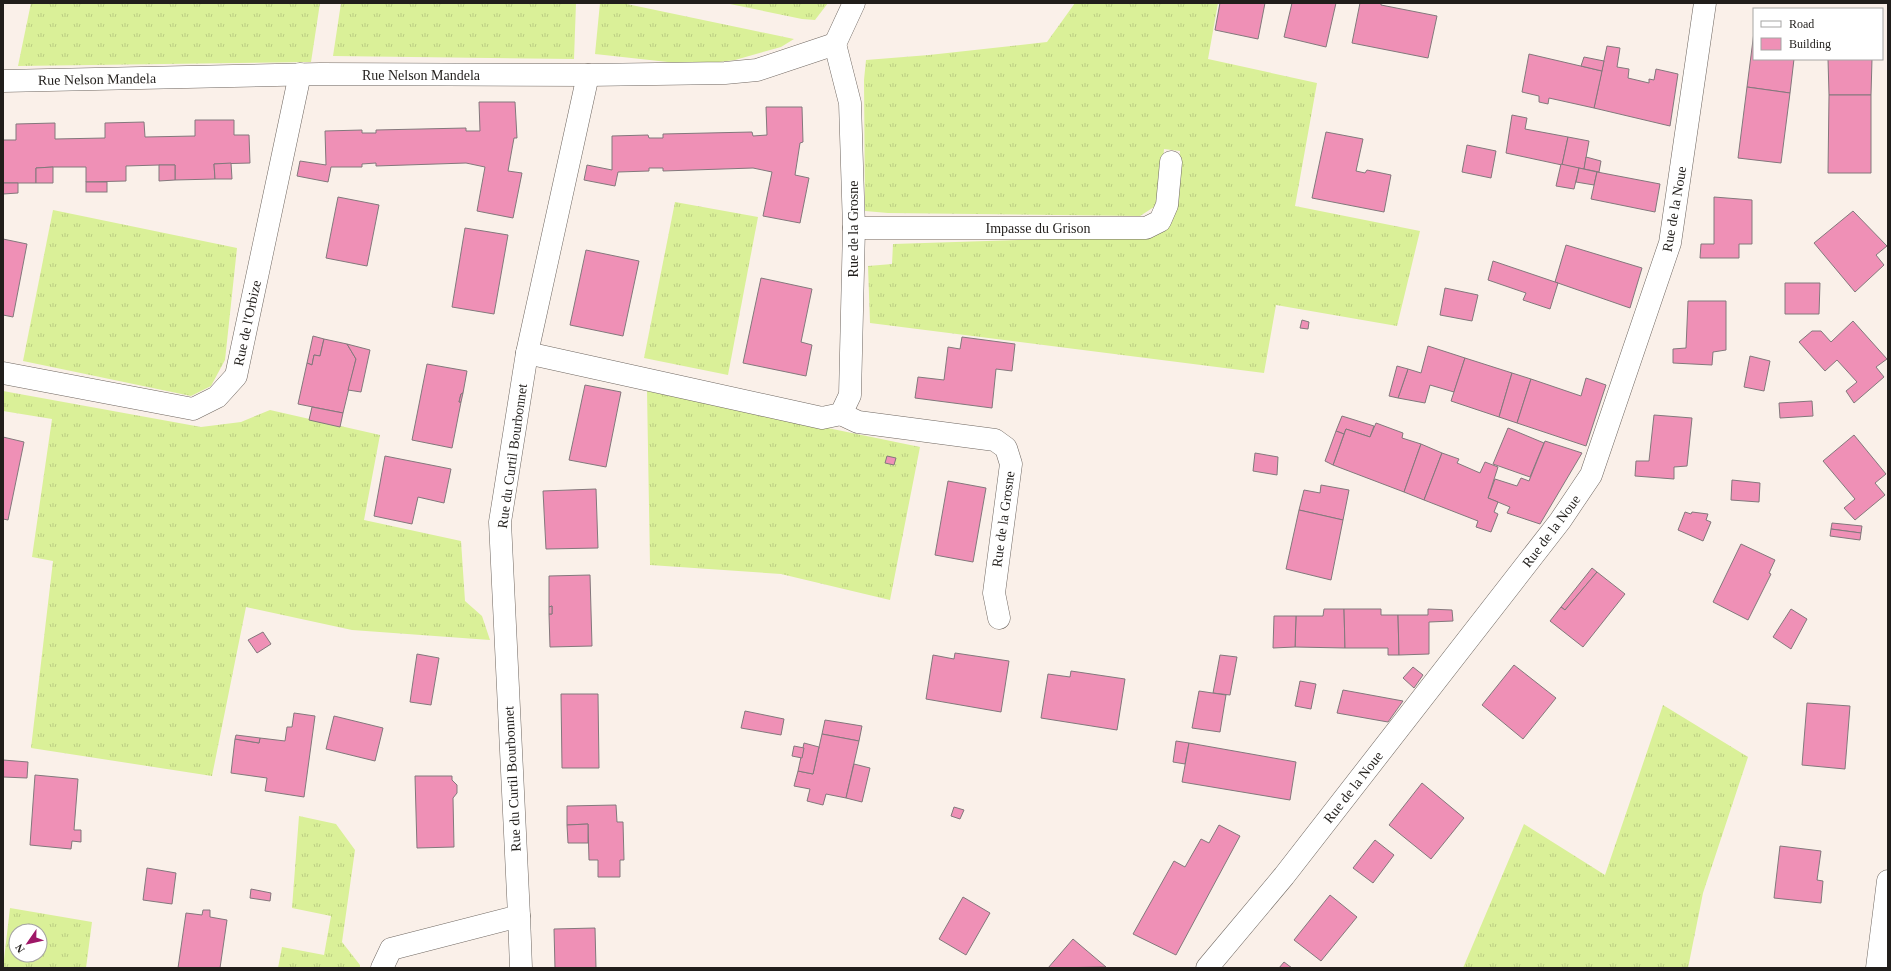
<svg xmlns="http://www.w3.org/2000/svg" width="1891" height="971" font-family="'Times New Roman',serif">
  <defs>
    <pattern id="grass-tufts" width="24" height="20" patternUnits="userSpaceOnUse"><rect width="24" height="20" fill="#daf098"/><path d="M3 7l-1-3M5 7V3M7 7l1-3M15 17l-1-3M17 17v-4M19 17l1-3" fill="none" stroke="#bbcd82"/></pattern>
  </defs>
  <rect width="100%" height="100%" fill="#faf0e9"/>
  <g fill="url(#grass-tufts)" fill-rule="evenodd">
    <path d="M31,3H320L311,62L18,66Z"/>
    <path d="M341,3H576L574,59L333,56Z"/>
    <path d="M600,3H622L794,39L781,47L735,60L695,65L595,54Z"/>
    <path d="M725,3H828L815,20L802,19Z"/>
    <path d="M1075,3H1218L1208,59L1317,83L1295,206L1420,231L1397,326L1276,305L1264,373L870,323L868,266L892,264L893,244L1146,236L1175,207L1180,151L1164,149L1160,193L1154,207L1140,216L888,213L865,211L864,80L866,60L929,55L1047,42Z"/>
    <path d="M675,202L758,217L728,375L644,358Z"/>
    <path d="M53,210L237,248L225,360L211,386L191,396L23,361Z"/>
    <path d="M3,391L201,427L241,422L270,410L380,435L364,520L461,541L465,601L482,616L490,640L352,630L246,607L212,776L31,748L53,561L32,557L52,419L3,411Z"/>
    <path d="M647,391L920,447L890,600L781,574L650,565Z"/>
    <path d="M1663,705L1748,757L1703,893L1688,968H1463L1524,824L1605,875Z"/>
    <path d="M299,816L336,824L355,850L342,942L360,965V968H278L282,947L324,955L331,916L292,908Z"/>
    <path d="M10,908L92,922L86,968H3ZM16,931H40V955H16Z"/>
  </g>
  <g fill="#ef90b6" stroke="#83787c">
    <path d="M1220,3H1265L1258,39L1215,30Z"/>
    <path d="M1292,3H1336L1326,47L1284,37Z"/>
    <path d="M1360,3H1381V5L1437,16L1428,58L1352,43Z"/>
    <path d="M1754,32V59H1794L1790,93L1747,87Z"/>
    <path d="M1607,46L1620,48L1617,67L1629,69L1628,78L1649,83V79L1654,80L1656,69L1678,74L1670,126L1594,108Z"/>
    <path d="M1529,54L1602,71L1594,108L1549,98L1548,104L1539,102V96L1522,92Z"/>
    <path d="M1584,57L1604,61L1602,71L1581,66Z"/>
    <path d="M1828,59H1872L1871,95H1829Z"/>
    <path d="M1747,87L1790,93L1781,163L1738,158Z"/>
    <path d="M1829,95H1871V173H1828Z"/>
    <path d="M479,102H515L517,138H514L508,171L522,173L513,218L477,211L485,167L466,163L376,166V163L362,164V167H331L328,182L297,176L300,161L326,165L325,131L362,130V133H376V130L466,128V131H480Z"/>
    <path d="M766,107H802L803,142L800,143L795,175L809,178L800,223L763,216L772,172L753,168L663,171V168H649V171L618,172L615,186L584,180L587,165L612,170V136L648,135L649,138H663V134L752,132L753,136L767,135Z"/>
    <path d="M1512,115L1527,118L1525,129L1568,137L1562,165L1506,153Z"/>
    <path d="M195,120H234V135H249L250,163L214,164L215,179L175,180V165H159L126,166V181L86,182V167H53L36,168V183H3V140H16V124L55,123V139L105,138V123L144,122L145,137L195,136Z"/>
    <path d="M1326,132L1363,139L1356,171L1365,173L1367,170L1391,175L1384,212L1312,198Z"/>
    <path d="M1568,137L1589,141L1584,169L1562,165Z"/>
    <path d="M1467,145L1496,151L1491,178L1462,172Z"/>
    <path d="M1586,157L1601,161L1599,172L1584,169Z"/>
    <path d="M231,163L232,179H215L214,164Z"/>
    <path d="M1561,164L1579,168L1574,189L1556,186Z"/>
    <path d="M159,165H175V180L159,181Z"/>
    <path d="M53,167V183H36V168Z"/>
    <path d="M1579,168L1597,172L1594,185L1576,182Z"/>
    <path d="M1597,172L1660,184L1655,212L1591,199Z"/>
    <rect x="86" y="182" width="21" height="10"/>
    <path d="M3,183H18V193L3,194Z"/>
    <path d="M338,197L379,205L367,266L326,258Z"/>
    <path d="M1714,197L1752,200V244H1739V258H1700L1701,244H1714Z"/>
    <path d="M1853,211L1887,246L1876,255L1884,265L1855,292L1814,243Z"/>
    <path d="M465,228L508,235L494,314L452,307Z"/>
    <path d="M3,239L27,244L13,317L3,315Z"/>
    <path d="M1566,245L1642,268L1630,308L1555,282Z"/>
    <path d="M586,250L639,261L623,336L570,325Z"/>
    <path d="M1493,261L1558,283L1550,309L1523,300L1526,293L1488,280Z"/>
    <path d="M761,278L812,289L801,342L812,345L806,376L743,363Z"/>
    <path d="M1785,283H1820L1819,314H1785Z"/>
    <path d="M1445,288L1478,295L1472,321L1440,315Z"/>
    <path d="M1688,301H1726V350L1713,352L1712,365L1673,363V349L1686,348Z"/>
    <path d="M1302,320L1309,322L1308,329L1300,328Z"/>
    <path d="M1853,321L1887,359L1876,367L1884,377L1854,403L1846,391L1857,382L1837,360L1825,371L1799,342L1812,331H1821L1831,342Z"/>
    <path d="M313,336L324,339L320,356L314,355L312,365L307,363Z"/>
    <path d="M962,337L1015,344L1012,371L996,369L992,408L915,398L918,377L944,380L948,347L960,349Z"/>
    <path d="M324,339L347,344L356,359L343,413L298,404L307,363L312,365L314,355L320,356Z"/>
    <path d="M347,344L370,350L361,392L348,390L356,359Z"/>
    <path d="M1428,346L1465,358L1454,392L1430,385L1425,403L1398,398L1408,369L1421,373Z"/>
    <path d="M1750,356L1770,361L1764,391L1744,387Z"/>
    <path d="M1465,358L1512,373L1499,417L1451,401Z"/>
    <path d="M427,364L467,371L463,393L461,394L459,402H461L452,448L412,440Z"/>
    <path d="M1397,366L1408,369L1398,398L1389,396Z"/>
    <path d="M1512,373L1531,379L1517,423L1499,417Z"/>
    <path d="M1586,378L1606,385L1586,446L1517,423L1531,379L1581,396Z"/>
    <path d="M585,385L621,392L606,467L569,460Z"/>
    <path d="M463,393L461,402H459L461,394Z"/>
    <path d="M1812,401L1813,416L1780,418L1779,403Z"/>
    <path d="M312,407L343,413L340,427L309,420Z"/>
    <path d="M1654,415L1692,418L1687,466L1674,467V479L1635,476L1636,461H1649Z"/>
    <path d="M1342,416L1374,426L1370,437L1346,429L1344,434L1336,431Z"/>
    <path d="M1376,423L1403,433L1402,438L1421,444L1404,492L1333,465L1346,429L1370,437Z"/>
    <path d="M1508,428L1544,443L1530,477L1493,464Z"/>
    <path d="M1336,431L1344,434L1333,465L1325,461Z"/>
    <path d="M1854,435L1886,474L1875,483L1885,495L1855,520L1844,508L1855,499L1823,461Z"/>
    <path d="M3,437L24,442L8,520L3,519Z"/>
    <path d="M1545,441L1582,453L1540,524L1507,513L1510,507L1488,498L1495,479L1517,486L1521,478L1529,481Z"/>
    <path d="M1421,444L1442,453L1424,500L1404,492Z"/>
    <path d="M1255,453L1278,457L1277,475L1253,471Z"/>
    <path d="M1442,453L1459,459L1457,463L1480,473L1485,462L1498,467L1488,498L1498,502L1494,512L1498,514L1491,532L1476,527L1478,521L1424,500Z"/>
    <path d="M385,456L451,469L444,503L418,497L412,524L374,516Z"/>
    <path d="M887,456L896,458L894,465L885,463Z"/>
    <path d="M1732,480L1760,483L1759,502L1731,500Z"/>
    <path d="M948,481L986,488L973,562L935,555Z"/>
    <path d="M1321,485L1349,490L1343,520L1299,510L1304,490L1320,493Z"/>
    <path d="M596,489L598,548L546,549L543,491Z"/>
    <path d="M1299,510L1343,520L1331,580L1286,569Z"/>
    <path d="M1685,512L1691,514L1692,512L1708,514L1706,520L1711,522L1703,541L1678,530Z"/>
    <path d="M1832,523L1862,526L1861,533L1831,529Z"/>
    <path d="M1831,529L1861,533L1860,540L1830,536Z"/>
    <path d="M1741,544L1775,560L1769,573L1771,574L1748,620L1713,602Z"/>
    <path d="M1592,568L1597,572L1565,610L1561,607Z"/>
    <path d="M1597,572L1625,594L1583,647L1550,621L1561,607L1565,610Z"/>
    <path d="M590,575L592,646L550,647L549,614H552V606L549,607V576Z"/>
    <path d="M552,606V614H549V607Z"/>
    <path d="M1324,609H1344L1345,648L1295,647L1296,616H1323Z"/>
    <path d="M1344,609H1381V615H1398L1399,655H1388V648H1345Z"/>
    <path d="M1428,609L1452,610L1453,621L1429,622V654L1399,655L1398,615H1428Z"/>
    <path d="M1791,609L1807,619L1791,649L1773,637Z"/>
    <path d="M1274,616H1296L1295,647L1273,648Z"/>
    <path d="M263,632L271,644L257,653L248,640Z"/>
    <path d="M955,653L1009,661L1001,712L926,699L933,655L954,659Z"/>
    <path d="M417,654L439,658L431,705L410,702Z"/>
    <path d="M1220,655L1237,657L1230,695L1213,693Z"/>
    <path d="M1514,665L1556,698L1523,739L1482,705Z"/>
    <path d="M1413,667L1423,675L1414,688L1403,678Z"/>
    <path d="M1071,671L1125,679L1117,730L1041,718L1048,674L1070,677Z"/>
    <path d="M1300,681L1316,684L1311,709L1295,706Z"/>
    <path d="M1343,690L1403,701L1388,722L1337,713Z"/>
    <path d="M1199,691L1226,695L1220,732L1192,728Z"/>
    <path d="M561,694H598L599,768H562Z"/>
    <path d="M1807,703L1850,706L1845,769L1802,765Z"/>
    <path d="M745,711L784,719L781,735L741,728Z"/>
    <path d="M294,713L315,716L304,797L265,791L267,778L231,773L235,739L259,743L260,738L285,741L287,727H292Z"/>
    <path d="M334,716L383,728L375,761L326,749Z"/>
    <path d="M825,720L862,726L859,741L822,734Z"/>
    <path d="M822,734L859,741L846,798L826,794L823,805L807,801L810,789L794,786L798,771L813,774Z"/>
    <path d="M236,735L260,738L259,743L235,739Z"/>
    <path d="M1176,741L1189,743L1185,764L1173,762Z"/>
    <path d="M804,743L819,747L813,774L798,771Z"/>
    <path d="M1189,743L1296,762L1290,800L1182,782Z"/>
    <path d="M794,746L804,748L802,758L792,756Z"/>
    <path d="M3,760L28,762L27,778L3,777Z"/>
    <path d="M854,764L870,768L862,802L846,798Z"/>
    <path d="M35,775L78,779L74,830H81V842L72,841L71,849L30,845Z"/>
    <path d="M415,776H452V780L457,785V793L453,798L454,847L417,848Z"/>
    <path d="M1422,783L1464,818L1431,859L1389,825Z"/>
    <path d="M616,805L617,822H623L624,860H620V877H598V860H589L588,824L567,825V806Z"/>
    <path d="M954,807L964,810L960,819L951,816Z"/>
    <path d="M588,824V843H568L567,825Z"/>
    <path d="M1219,825L1240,836L1176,955L1133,934L1174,861L1185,867L1201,839L1209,843Z"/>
    <path d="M1375,840L1394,855L1373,883L1353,868Z"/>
    <path d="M1780,846L1821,851L1817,880L1823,881L1821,903L1774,898Z"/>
    <path d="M147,868L176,873L172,904L143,900Z"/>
    <path d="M251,889L271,893L270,901L250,898Z"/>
    <path d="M1330,895L1357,917L1321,961L1294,940Z"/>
    <path d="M963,897L990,913L966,955L939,939Z"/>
    <path d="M203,910H210V917L227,920L220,968H178L186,913L202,915Z"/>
    <path d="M595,928L596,968H555L554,929Z"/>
    <path d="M1073,939L1106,967L1048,968Z"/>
    <path d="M1284,962L1292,968H1279Z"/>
  </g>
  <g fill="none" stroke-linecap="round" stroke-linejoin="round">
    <defs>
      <g id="minor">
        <path d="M835,44L854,3"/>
        <path d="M3,81L320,74L588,75L725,73L757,70L835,44"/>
        <path d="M854,228H1146L1160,221L1167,205L1171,162"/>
        <path d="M527,353L822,418L841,414L850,395L854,228L850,103L835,44"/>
        <path d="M3,373L193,409L217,397L236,376L300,74"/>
        <path d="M841,414L858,422L995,440L1006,448L1011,464L994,593L999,618"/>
        <path d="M519,916L521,968"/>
        <path d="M382,968L391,949L519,916L500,522L527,353L588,75"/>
        <path d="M1207,968L1284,876L1560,521L1591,475L1670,243L1705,3"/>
        <path d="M1877,968L1888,881"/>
      </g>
    </defs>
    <use href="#minor" stroke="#6f6761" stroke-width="23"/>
    <use href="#minor" stroke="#fff" stroke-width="22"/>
  </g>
  <g text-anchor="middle" stroke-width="3.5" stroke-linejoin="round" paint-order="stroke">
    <g font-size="14" fill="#211e1b" stroke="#fff">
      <text x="421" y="80">Rue Nelson Mandela</text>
      <text transform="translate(97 79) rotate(-1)" y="5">Rue Nelson Mandela</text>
      <text transform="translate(1674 209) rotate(-80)" y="5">Rue de la Noue</text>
      <text x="1038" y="233">Impasse du Grison</text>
      <text transform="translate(853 229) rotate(-90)" y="5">Rue de la Grosne</text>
      <text transform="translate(247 323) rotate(-78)" y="5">Rue de l'Orbize</text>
      <text transform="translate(512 456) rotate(-82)" y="5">Rue du Curtil Bourbonnet</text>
      <text transform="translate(1003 519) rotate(-82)" y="5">Rue de la Grosne</text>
      <text transform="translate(1551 531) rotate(-53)" y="5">Rue de la Noue</text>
      <text transform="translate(512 779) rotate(-93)" y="5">Rue du Curtil Bourbonnet</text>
      <text transform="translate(1353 787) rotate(-52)" y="5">Rue de la Noue</text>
    </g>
  </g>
  <rect width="1891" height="971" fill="none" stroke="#211e1b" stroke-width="8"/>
  <rect x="1753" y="8" width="130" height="52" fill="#ffffff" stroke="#a6a5a4"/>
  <rect x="1761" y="21" width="20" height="6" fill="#ffffff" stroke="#a6a5a4"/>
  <text x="1789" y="28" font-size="12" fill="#211e1b">Road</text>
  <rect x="1761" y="38" width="20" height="12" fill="#ef90b6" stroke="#a6a5a4"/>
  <text x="1789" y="48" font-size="12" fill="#211e1b">Building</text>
  <g transform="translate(28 943) rotate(236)"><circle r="19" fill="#ffffff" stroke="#a6a5a4"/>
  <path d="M0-3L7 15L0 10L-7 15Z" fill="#9e1767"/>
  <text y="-6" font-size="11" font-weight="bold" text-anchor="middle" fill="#211e1b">N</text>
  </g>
</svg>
